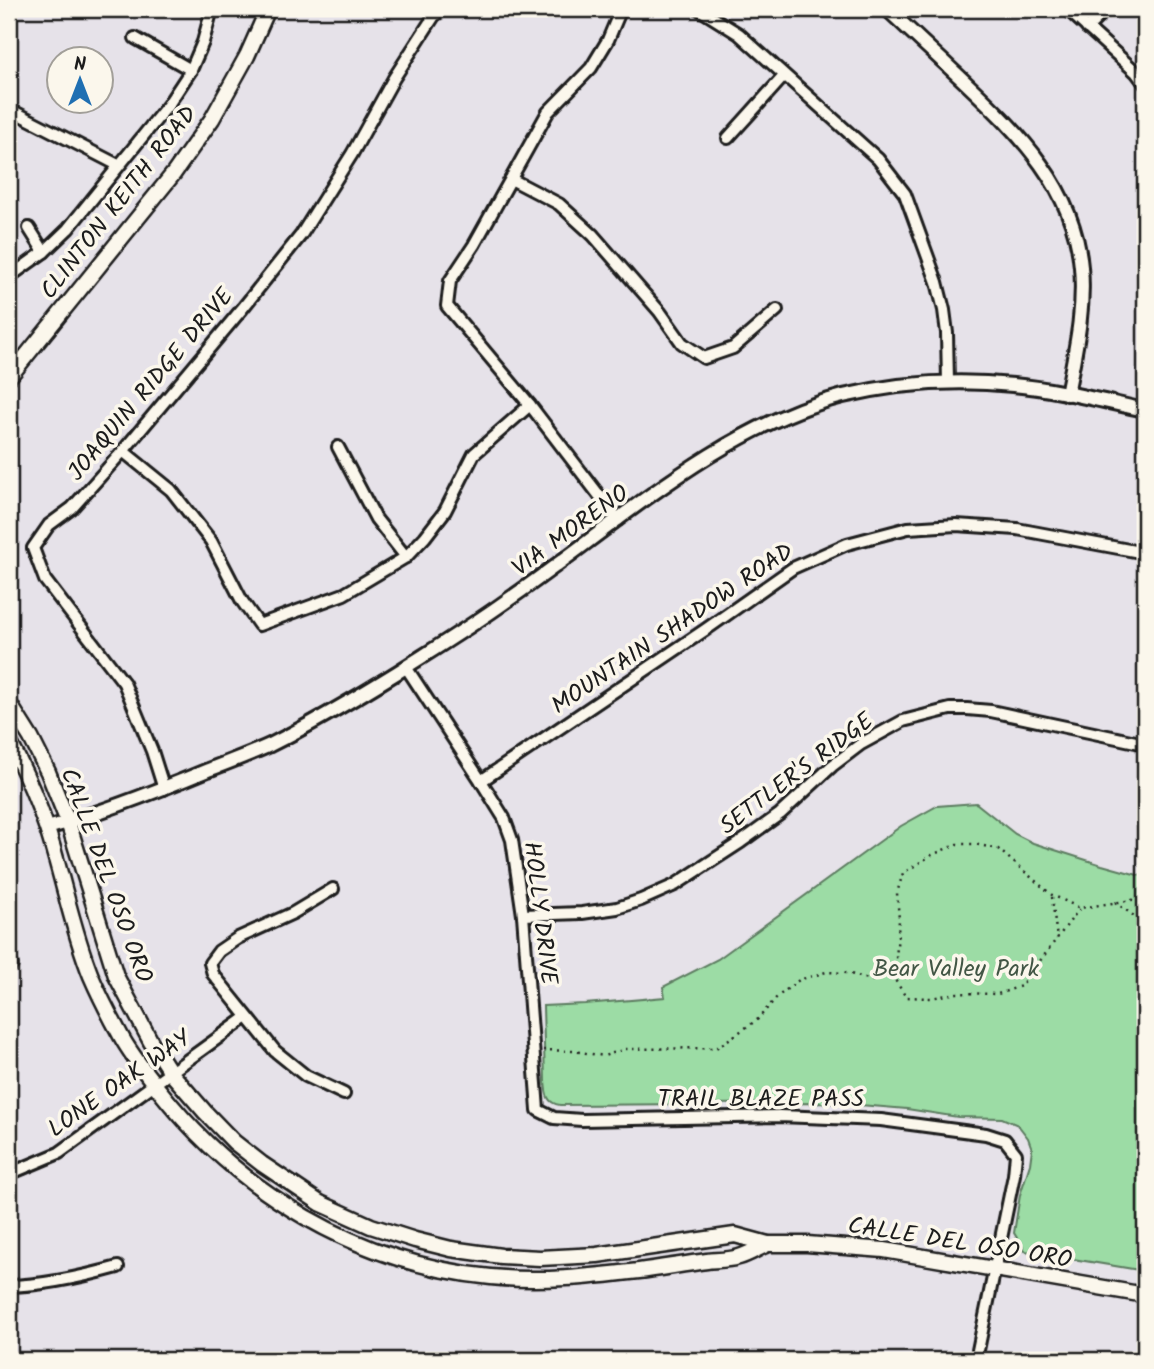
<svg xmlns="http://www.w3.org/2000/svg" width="1154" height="1369" font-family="Kalam,sans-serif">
  <rect width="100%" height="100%" fill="#e6e2e9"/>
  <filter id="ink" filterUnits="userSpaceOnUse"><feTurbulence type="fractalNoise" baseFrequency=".0143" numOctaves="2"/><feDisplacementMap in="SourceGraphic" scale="14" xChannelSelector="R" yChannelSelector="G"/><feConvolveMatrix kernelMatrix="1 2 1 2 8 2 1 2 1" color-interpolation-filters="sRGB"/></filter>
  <g filter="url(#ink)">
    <path fill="#9cdca5" stroke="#5c7c60" stroke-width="2" d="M976,803L1015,834L1033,843L1102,865L1145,877V1271L1025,1251L1014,1233L1020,1195L1030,1164L1032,1149L1028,1138L1018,1125L1002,1118L958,1117L907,1109L836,1103L560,1105C546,1103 546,1093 545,1081L543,1006L585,1004L665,997L663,987L718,959L901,826L937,806Z"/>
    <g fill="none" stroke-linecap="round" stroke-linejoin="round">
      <defs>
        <g id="minor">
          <path d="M699,9L739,34L878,159L905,194L937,282L944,310L947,333L948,382"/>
          <path d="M1067,9L1136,72L1145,84"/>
          <path d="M1087,28L1107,9"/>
          <path d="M135,38L191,70"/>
          <path d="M9,109L118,165"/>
          <path d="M728,138L784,76"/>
          <path d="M511,179L559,204L593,235L660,312L682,343L704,358L733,348L777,310"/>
          <path d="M29,228L44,252"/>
          <path d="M9,277L44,252L68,229L168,105L191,70L203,42L212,9"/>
          <path d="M338,447L376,519L406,557"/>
          <path d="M123,451L171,490L211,541L242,601L259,625L344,594L406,557L425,537L445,511L474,454L530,405"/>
          <path d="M618,520L530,405L447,306L450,281L474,245L548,112L591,68L608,40L621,9"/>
          <path d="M406,667L481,781L504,818L512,840L523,915L538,1110L554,1118L582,1120L779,1116L881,1120L986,1134L1005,1140L1016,1154L1014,1175L976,1360"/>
          <path d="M481,781L705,630L793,568L847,544L908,528L956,525L1017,529L1145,553"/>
          <path d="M164,789L152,751L124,683L45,580L33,548L49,525L72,508L123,451L242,309L301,235L352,154L394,78L434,16L443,9"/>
          <path d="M333,889L293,913L238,938L219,951L210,963L213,974L275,1051L306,1076L344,1094"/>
          <path d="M523,915L582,913L617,908L641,900L675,885L741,842L780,814L832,766L861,744L903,721L950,709H967L991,711L1145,744"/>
          <path d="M9,967L12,965"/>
          <path d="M9,1174L59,1153L247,1017"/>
          <path d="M9,1286C47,1285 82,1277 118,1267"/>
        </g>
        <g id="tertiary">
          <path d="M887,9C913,33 939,58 965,82C1020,134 1074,188 1081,267C1085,310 1075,352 1067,394"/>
          <path d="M47,828C102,813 155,792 208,770C229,762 250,754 270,745C314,723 356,698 398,672C434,649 470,627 505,602C609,531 719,427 843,396C898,383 956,379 1013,385C1057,389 1102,401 1145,410"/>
        </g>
        <g id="secondary">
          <path d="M9,377L174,173L212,119L247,56L268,9"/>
          <path d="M9,703L31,738L48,772L68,822L116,976L151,1042L171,1073L205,1112L234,1142L262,1164L320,1203L371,1226L415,1240L451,1249L501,1256L540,1258L597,1255L735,1235L768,1244H807L884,1250L1145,1295"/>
          <path d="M9,741C24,769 37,799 47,829C63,877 72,929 91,976C100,997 111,1018 122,1038C132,1056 146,1073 159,1090C240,1193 358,1264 491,1277C541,1282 589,1277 639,1271C662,1268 684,1264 707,1261C717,1260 729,1260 739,1257C749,1254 758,1248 768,1244"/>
        </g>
      </defs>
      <use href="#minor" stroke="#1c1c1c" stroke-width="16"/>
      <use href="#tertiary" stroke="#1c1c1c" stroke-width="18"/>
      <use href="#secondary" stroke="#1c1c1c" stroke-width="19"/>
      <g stroke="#1c1c1c" stroke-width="2.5" stroke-dasharray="2 5" stroke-linecap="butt">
        <path d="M1052,897L1057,939"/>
        <path d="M1115,902L1145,924"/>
        <path d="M888,969L906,997L931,998L957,993L998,994L1021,986L1080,908"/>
        <path d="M543,1050L574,1051L604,1056L625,1049L716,1048L757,1020L777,997L799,980L826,972L847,973L875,981L888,969L896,959L899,920L897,893L903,873L932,855L957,844H974L998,849L1052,895L1080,908L1145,898"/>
      </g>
      <use href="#minor" stroke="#fbf7ec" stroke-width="10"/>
      <use href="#tertiary" stroke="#fbf7ec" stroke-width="12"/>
      <use href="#secondary" stroke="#fbf7ec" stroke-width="14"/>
    </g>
  </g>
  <g text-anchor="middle" stroke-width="7" stroke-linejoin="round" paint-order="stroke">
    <g font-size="24" fill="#1c1c1c" stroke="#fbf7ec">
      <text transform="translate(118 202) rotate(-52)" y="8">CLINTON KEITH ROAD</text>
      <text transform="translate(150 384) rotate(-50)" y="8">JOAQUIN RIDGE DRIVE</text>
      <text transform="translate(570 530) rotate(-36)" y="8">VIA MORENO</text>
      <text transform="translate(672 628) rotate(-34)" y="8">MOUNTAIN SHADOW ROAD</text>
      <text transform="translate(796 773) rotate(-37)" y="8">SETTLER'S RIDGE</text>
      <text transform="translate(107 875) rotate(70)" y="8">CALLE DEL OSO ORO</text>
      <text transform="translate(541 913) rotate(83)" y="8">HOLLY DRIVE</text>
      <text transform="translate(119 1083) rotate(-35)" y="8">LONE OAK WAY</text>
      <text x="761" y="1106">TRAIL BLAZE PASS</text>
      <text transform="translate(960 1242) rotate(9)" y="8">CALLE DEL OSO ORO</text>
    </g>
    <g font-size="24" fill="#425645" stroke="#fbf7ec">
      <text x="956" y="976">Bear Valley Park</text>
    </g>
  </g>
  <rect width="1154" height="1369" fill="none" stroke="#fbf7ec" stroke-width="35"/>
  <rect x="18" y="18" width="1119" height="1334" fill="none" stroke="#1c1c1c" stroke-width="2.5" filter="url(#ink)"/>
  <g transform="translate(80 80)"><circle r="33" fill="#fbf7ec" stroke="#a29f99" stroke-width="2"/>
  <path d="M0-5L12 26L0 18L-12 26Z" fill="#1f6fb2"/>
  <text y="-10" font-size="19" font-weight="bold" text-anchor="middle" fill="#1c1c1c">N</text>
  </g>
</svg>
